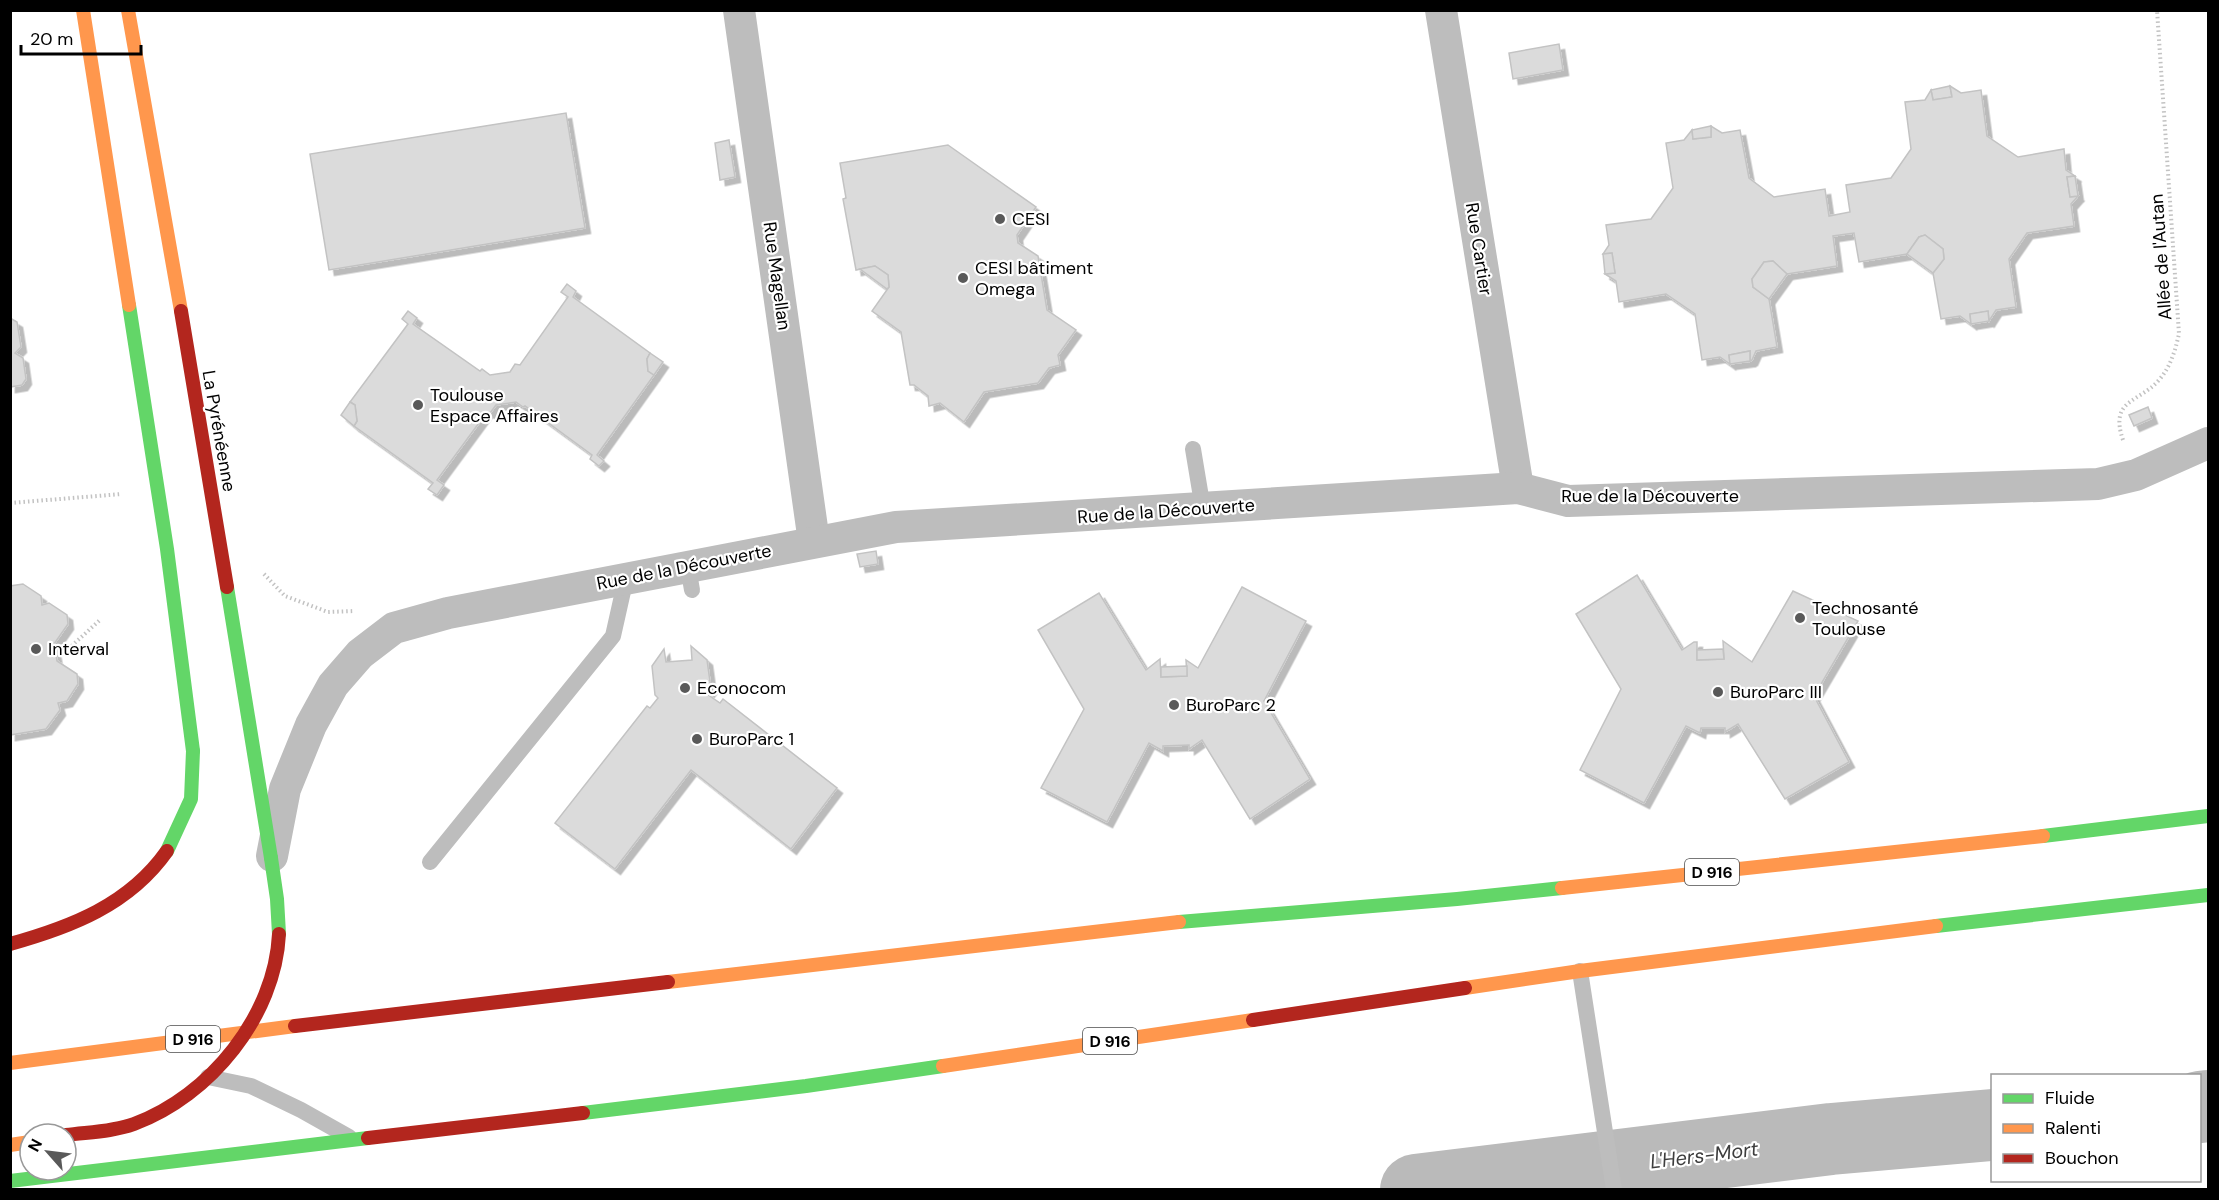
<svg xmlns="http://www.w3.org/2000/svg" width="2219" height="1200" font-family="'DM Sans',sans-serif">
  <defs>
    <filter id="shadow"><feDropShadow dx="5.5" dy="5.5" stdDeviation="0" flood-color="#0004"/></filter>
  </defs>
  <rect width="100%" height="100%" fill="#fff"/>
  <g fill="none" stroke-linecap="round" stroke-linejoin="round">
    <g stroke="#bababa" stroke-width="72">
      <path d="M2200,1107L2208,1106"/>
      <path d="M1416,1190L1831,1139L1992,1125"/>
    </g>
  </g>
  <g fill="#dbdbdb" stroke="#c3c3c3" stroke-width="1.5" filter="url(#shadow)">
    <path d="M1559,44L1563,70L1513,79L1509,53Z"/>
    <path d="M1950,86L1952,97L1933,100L1931,90Z"/>
    <path d="M1950,86L1961,93L1981,90L1987,136L2018,157L2064,149L2066,170L2075,176L2067,177L2070,197L2078,196L2071,204L2074,226L2027,233L2009,259L2016,307L1996,310L1989,321L1988,311L1970,314L1971,324L1960,316L1941,319L1933,273L1944,259L1943,249L1925,235L1919,237L1907,254L1859,262L1854,233L1833,236L1837,266L1787,274L1773,261L1764,262L1752,279L1753,287L1769,299L1777,347L1756,351L1752,360L1750,361V351L1729,355L1730,364L1720,357L1702,360L1695,314L1666,294L1619,302L1616,281L1605,274L1615,273L1612,253L1603,254L1609,245L1606,225L1651,219L1673,188L1666,143L1684,140L1692,130L1693,139L1711,137V126L1722,133L1740,130L1749,178L1774,197L1825,189L1829,216L1850,212L1846,185L1891,178L1911,149L1905,102L1925,100L1931,90L1933,100L1952,97Z"/>
    <path d="M566,113L585,228L329,270L310,154Z"/>
    <path d="M1711,126V137L1693,139L1692,130Z"/>
    <path d="M729,140L735,177L720,180L715,143Z"/>
    <path d="M948,145L1036,207L1017,235L1018,243L1038,256L1047,310L1076,330L1058,355L1060,365L1049,368L1038,383L984,392L964,422L940,403L929,406L928,396L914,385H910L901,332L872,311L889,287L888,275L875,266L856,270L843,199L846,198L840,163Z"/>
    <path d="M2075,176L2078,196L2070,197L2067,177Z"/>
    <path d="M1925,235L1943,249L1944,259L1933,273L1907,254L1919,237Z"/>
    <path d="M1612,253L1615,273L1605,274L1603,254Z"/>
    <path d="M1773,261L1787,274L1769,299L1753,287L1752,279L1764,262Z"/>
    <path d="M875,266L888,275L889,287L887,289L860,269Z"/>
    <path d="M567,284L576,291L573,297L650,353L647,359L648,371L654,375L597,455L604,461L599,466L590,459L592,455L525,406L523,407L516,402L496,405L490,413L487,412L437,480L444,485L437,495L428,489L433,483L354,426L357,421L355,405L350,402L408,324L402,319L408,311L417,318L413,324L480,371L482,369L490,375L510,372L515,364L520,365L568,297L561,292Z"/>
    <path d="M1988,311L1989,321L1971,324L1970,314Z"/>
    <path d="M10,318L17,322L21,347L15,353L23,358L26,379L22,385L10,387Z"/>
    <path d="M1750,351V361L1730,364L1729,355Z"/>
    <path d="M650,353L663,362L654,375L648,371L647,359Z"/>
    <path d="M350,402L355,405L357,421L354,426L341,415Z"/>
    <path d="M2148,407L2152,418L2134,426L2129,415Z"/>
    <path d="M876,551L878,564L860,567L857,554Z"/>
    <path d="M1637,575L1682,650L1694,642H1697V660L1724,659L1723,641L1752,662L1793,591L1858,621L1814,696L1849,762L1785,799L1738,724L1725,732V728H1701L1700,733L1686,726L1644,803L1580,770L1621,689L1576,614Z"/>
    <path d="M23,584L41,596L42,605L49,603L67,615L68,624L54,644L57,661L77,674L78,684L67,701L58,703L60,710L46,729L10,735V586Z"/>
    <path d="M1242,587L1306,621L1264,701L1310,779L1250,819L1202,740L1189,749V745L1163,746V751L1149,743L1107,822L1041,788L1084,709L1038,630L1099,593L1146,670L1160,659L1161,677L1187,676L1186,660L1198,668Z"/>
    <path d="M691,646L707,660L711,689L707,694L720,703L723,699L837,788L791,849L691,770L615,869L555,823L647,706L650,708L658,698L655,695L652,666L664,649L666,662L692,660Z"/>
    <path d="M1723,649L1724,659L1697,660V650Z"/>
    <path d="M1187,666V676L1161,677V667Z"/>
  </g>
  <g fill="none" stroke-linecap="round" stroke-linejoin="round">
    <g stroke="#c2c2c2" stroke-width="4" stroke-dasharray="1.5 3" stroke-linecap="butt">
      <path d="M2123,440C2109,399 2139,403 2159,380C2171,366 2175,351 2179,334L2157,10"/>
      <path d="M10,503L122,494"/>
      <path d="M264,574L285,596L328,612L355,611"/>
      <path d="M56,654L65,652L101,619"/>
    </g>
    <g stroke="#bdbdbd" stroke-width="16">
      <path d="M1193,449L1203,509"/>
      <path d="M688,567L692,590"/>
      <path d="M430,862L613,636L626,578"/>
      <path d="M1580,971L1614,1190"/>
      <path d="M208,1077L251,1086L301,1110L349,1137"/>
    </g>
    <g stroke="#bdbdbd" stroke-width="32">
      <path d="M739,10L814,542"/>
      <path d="M1441,10L1518,488"/>
      <path d="M272,856L285,789L311,725L333,685L360,654L394,628L448,613L896,527L1518,488L1568,501L2098,484L2136,475L2208,443"/>
    </g>
    <g stroke="#63d668" stroke-width="14">
      <path d="M129,305L167,549L193,751"/>
      <path d="M227,587L271,858"/>
      <path d="M2043,836L2208,816"/>
      <path d="M167,851L191,799L193,751"/>
      <path d="M271,858L277,899L279,934"/>
      <path d="M1179,922L1457,899L1562,888"/>
      <path d="M1936,926L2208,895"/>
      <path d="M583,1113L806,1086L943,1066"/>
      <path d="M10,1181L368,1138"/>
    </g>
    <g stroke="#ff974d" stroke-width="14">
      <path d="M83,10L129,305"/>
      <path d="M128,10L181,311"/>
      <path d="M1562,888L2043,836"/>
      <path d="M668,982L1179,922"/>
      <path d="M1465,988L1580,971L1936,926"/>
      <path d="M10,1063L295,1026"/>
      <path d="M943,1066L1253,1020"/>
      <path d="M10,1145L30,1142"/>
    </g>
    <g stroke="#b3261e" stroke-width="14">
      <path d="M181,311L227,587"/>
      <path d="M10,944C71,927 129,905 167,851"/>
      <path d="M1253,1020L1465,988"/>
      <path d="M295,1026L668,982"/>
      <path d="M66,1135C88,1132 112,1132 134,1124C210,1096 275,1016 279,934"/>
      <path d="M368,1138L583,1113"/>
    </g>
  </g>
  <g fill="#595959" stroke="#fff" stroke-width="2">
    <circle cx="1000" cy="219" r="6"/>
    <circle cx="963" cy="278" r="6"/>
    <circle cx="418" cy="405" r="6"/>
    <circle cx="1800" cy="618" r="6"/>
    <circle cx="36" cy="649" r="6"/>
    <circle cx="685" cy="688" r="6"/>
    <circle cx="1718" cy="692" r="6"/>
    <circle cx="1174" cy="705" r="6"/>
    <circle cx="697" cy="739" r="6"/>
  </g>
  <g text-anchor="middle" stroke-width="4.5" stroke-linejoin="round" paint-order="stroke">
    <g fill="#fff" stroke="#4c4c4c" stroke-width="1.5">
      <rect x="1685" y="859" width="54" height="26" rx="4.5"/>
      <rect x="166" y="1026" width="54" height="26" rx="4.5"/>
      <rect x="1083" y="1028" width="54" height="26" rx="4.5"/>
    </g>
    <g font-size="16" font-weight="bold" fill="#000">
      <text x="1712" y="878">D 916</text>
      <text x="193" y="1045">D 916</text>
      <text x="1110" y="1047">D 916</text>
    </g>
    <g font-size="18" fill="#000" stroke="#fff" text-anchor="start">
      <text x="1012" y="225">CESI</text>
      <text x="975" y="274">CESI bâtiment<tspan x="975" dy="21">Omega</tspan></text>
      <text x="430" y="401">Toulouse<tspan x="430" dy="21">Espace Affaires</tspan></text>
      <text x="1812" y="614">Technosanté<tspan x="1812" dy="21">Toulouse</tspan></text>
      <text x="48" y="655">Interval</text>
      <text x="697" y="694">Econocom</text>
      <text x="1730" y="698">BuroParc III</text>
      <text x="1186" y="711">BuroParc 2</text>
      <text x="709" y="745">BuroParc 1</text>
    </g>
    <g font-size="18" fill="#000" stroke="#fff">
      <text transform="translate(1479 249) rotate(81)" y="6">Rue Cartier</text>
      <text transform="translate(2161 257) rotate(-94)" y="6">Allée de l'Autan</text>
      <text transform="translate(777 276) rotate(82)" y="6">Rue Magellan</text>
      <text transform="translate(219 431) rotate(80)" y="6">La Pyrénéenne</text>
      <text x="1650" y="502">Rue de la Découverte</text>
      <text transform="translate(1166 511) rotate(-4)" y="6">Rue de la Découverte</text>
      <text transform="translate(684 567) rotate(-11)" y="6">Rue de la Découverte</text>
    </g>
    <g font-size="20" font-style="italic" fill="#3d3d3d" stroke="#fff">
      <text transform="translate(1704 1155) rotate(-7)" y="7">L'Hers-Mort</text>
    </g>
  </g>
  <rect width="2219" height="1200" fill="none" stroke="#000000" stroke-width="24"/>
  <rect x="1991" y="1074" width="210" height="108" fill="#ffffff" stroke="#999999" stroke-width="1.5"/>
  <rect x="2003" y="1094" width="30" height="9" fill="#63d668" stroke="#999999" stroke-width="1.5"/>
  <text x="2045" y="1104" font-size="18" fill="#000000">Fluide</text>
  <rect x="2003" y="1124" width="30" height="9" fill="#ff974d" stroke="#999999" stroke-width="1.5"/>
  <text x="2045" y="1134" font-size="18" fill="#000000">Ralenti</text>
  <rect x="2003" y="1154" width="30" height="9" fill="#b3261e" stroke="#999999" stroke-width="1.5"/>
  <text x="2045" y="1164" font-size="18" fill="#000000">Bouchon</text>
  <g transform="translate(48 1152) rotate(298)"><circle r="28" fill="#ffffff" stroke="#999999" stroke-width="1.5"/>
  <path d="M0-4.5L10 22L0 15L-10 22Z" fill="#595959"/>
  <text y="-9" font-size="16" font-weight="bold" text-anchor="middle" fill="#000000">N</text>
  </g>
  <path d="M21 45v9h120v-9" fill="none" stroke="#000000" stroke-width="3"/>
  <text x="30" y="45" font-size="18" fill="#000000" stroke="#ffffff" stroke-width="4.5" paint-order="stroke">20 m</text>
</svg>
